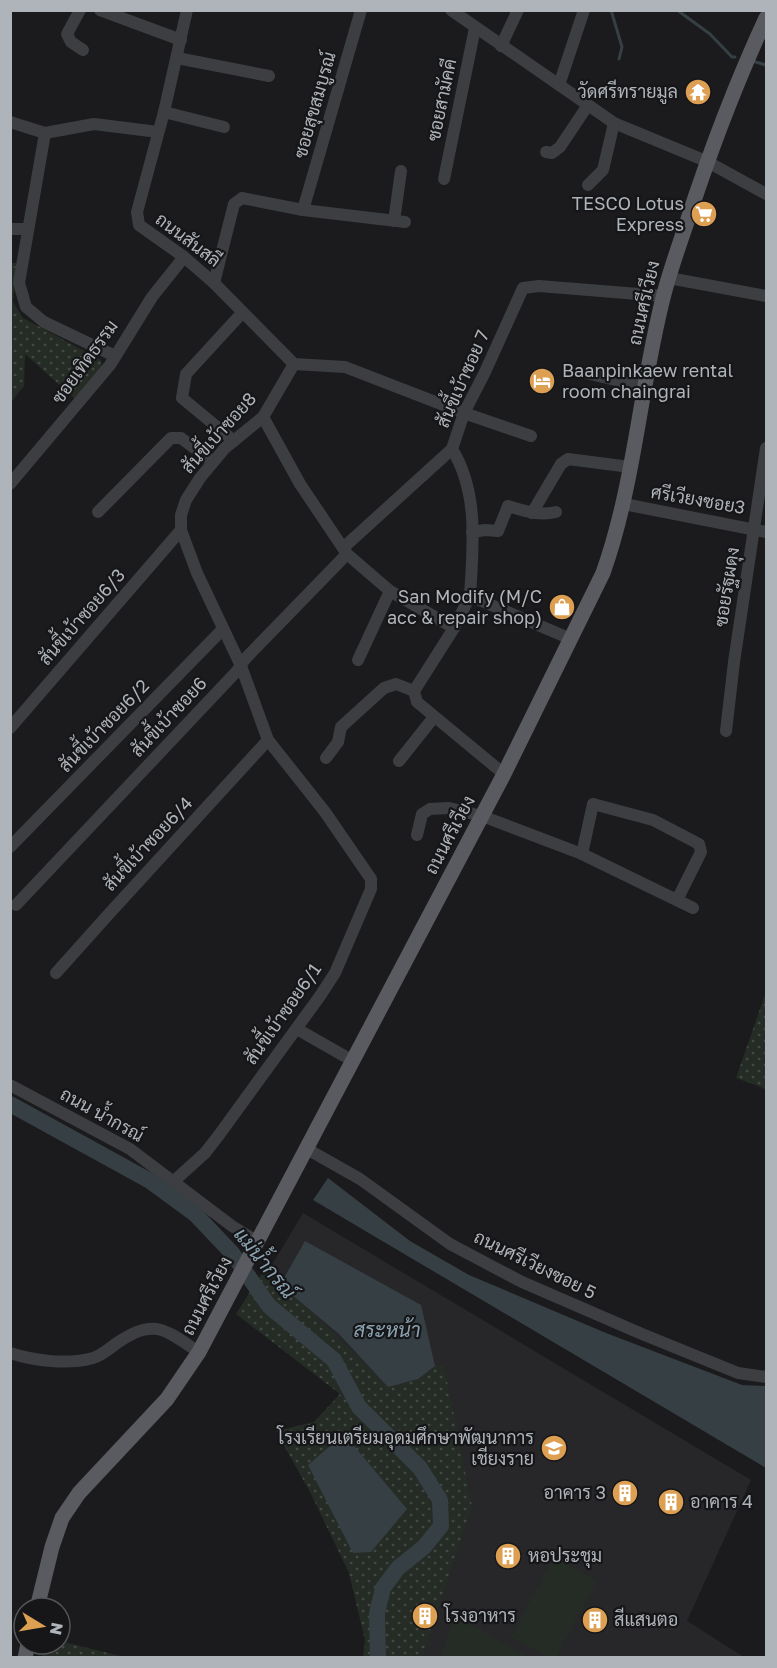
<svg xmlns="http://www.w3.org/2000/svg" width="777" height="1668" font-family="'Golos Text',Sarabun,sans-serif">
  <defs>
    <pattern id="grass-dots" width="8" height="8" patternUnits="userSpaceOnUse" patternTransform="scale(1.5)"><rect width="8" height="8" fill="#252c25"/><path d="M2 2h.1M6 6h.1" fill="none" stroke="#424843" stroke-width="1.8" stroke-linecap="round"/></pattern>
  </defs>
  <rect width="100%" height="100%" fill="#1b1b1d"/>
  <path fill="#27272a" d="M303,1213L751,1480L687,1621L744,1657H387L446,1527L264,1278Z"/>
  <g fill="url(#grass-dots)">
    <path d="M10,263H16L13,302L23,318L101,360L102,367L75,399L25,354L24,386L11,402Z"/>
    <path d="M766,992V1089L736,1078Z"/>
    <path d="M264,1270L308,1308L388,1387L418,1379L435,1366H444L472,1506L422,1657H363L365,1640L349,1573L311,1494L276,1431L314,1422L340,1394L236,1314Z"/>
    <path d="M60,1641L124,1657H41L45,1644H60Z"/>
  </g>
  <g fill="#252c25">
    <path d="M554,1557L597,1580L556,1657H549L511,1637Z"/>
    <path d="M455,1615L528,1657H441Z"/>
  </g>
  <g fill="#363f44">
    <path d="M328,1178L410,1241L469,1275L606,1333L742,1385L766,1386V1468L313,1200Z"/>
    <path d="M305,1241L421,1305L435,1366L418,1379L388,1387L339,1334L280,1285Z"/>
    <path d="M344,1434L407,1509L371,1552L353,1553L308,1465Z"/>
  </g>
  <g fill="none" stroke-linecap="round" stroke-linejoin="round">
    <g stroke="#363f44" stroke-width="3">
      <path d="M611,10L622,47L619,59"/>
      <path d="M677,10L710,34L732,57H735"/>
      <path d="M752,61L766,65"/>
    </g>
    <path stroke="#363f44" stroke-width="16" d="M10,1104L150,1181L195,1214L232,1253L269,1306L334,1360L359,1407L420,1468L440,1500L441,1526L424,1547L398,1568L383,1588L377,1613L378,1658"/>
    <g stroke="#3c3e41" stroke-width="12">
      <path d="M80,10L67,34L71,42L83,50"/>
      <path d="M100,10L181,40"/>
      <path d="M187,10L164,112L137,212L139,225L184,257L214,283L294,364"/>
      <path d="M451,10L614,123L706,161L766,194"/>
      <path d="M501,46L518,10"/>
      <path d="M177,58L269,76"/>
      <path d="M559,85L584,10"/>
      <path d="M164,112L224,127"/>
      <path d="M10,122L45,133L94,124L158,132"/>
      <path d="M45,133L19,283L26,307L44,322L115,356"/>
      <path d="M546,152L552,153L560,147L588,105"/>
      <path d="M444,179L475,28"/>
      <path d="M588,185L603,170L614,123"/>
      <path d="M303,210L405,222"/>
      <path d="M394,221L401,171"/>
      <path d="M10,229H27"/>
      <path d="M669,278L766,296"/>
      <path d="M214,283L234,204L242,198L303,210L361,10"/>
      <path d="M294,364L345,367L464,413L531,436"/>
      <path d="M586,373L645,387"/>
      <path d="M263,417L300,484L347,554L390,591L454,628L414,691L417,702L504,774"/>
      <path d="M234,441L182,398L186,374L242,313"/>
      <path d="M452,449C479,493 473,546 470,596L571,639"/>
      <path d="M10,484L110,365L152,297L184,257"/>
      <path d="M624,504L766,532"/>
      <path d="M98,512L171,438H181L213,462"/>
      <path d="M532,513L561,464L568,459L630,467"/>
      <path d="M472,532L485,530L498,531L508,506C525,511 539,516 556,512"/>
      <path d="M343,548L452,449L464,413L485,372L523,288L539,286L663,296"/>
      <path d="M454,628L470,596"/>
      <path d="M358,660L390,591"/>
      <path d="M10,728L181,530"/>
      <path d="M726,731L734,662L766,448"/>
      <path d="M326,758L338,742L341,727L384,688L396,684L414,691"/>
      <path d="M399,761L434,717"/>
      <path d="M417,835L422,814L430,809L449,808L482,816L582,854L693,908"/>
      <path d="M10,847L223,629"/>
      <path d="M582,854L593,804L653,820L699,844L701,852L677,900"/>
      <path d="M16,905L237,671L245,659L347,554"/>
      <path d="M56,973L107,916L268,740"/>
      <path d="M297,1029L353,1061"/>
      <path d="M10,1085L130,1149L232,1226L258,1242"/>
      <path d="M307,1149L360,1179L450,1244L522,1282L642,1334L738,1373L766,1377"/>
      <path d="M174,1181L205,1153L219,1135L320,996L335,973L371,889V879L325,812L268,740L241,666L197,573L181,530V515L186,500L200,478L225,448L263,417L294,364"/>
      <path d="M10,1353C35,1361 68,1365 93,1358C101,1356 110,1348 117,1343C154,1317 165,1330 199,1352"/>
    </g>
    <g stroke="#595b60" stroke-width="15">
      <path d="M37,1608L52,1547L62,1518L79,1493L167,1399L199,1352L504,774L603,573C635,483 640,386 664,294C670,271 678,248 686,225C709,154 735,85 766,18"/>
      <path d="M25,1658L28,1644"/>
    </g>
  </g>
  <defs>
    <symbol id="temple-disc" viewBox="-11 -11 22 22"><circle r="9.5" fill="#dd9f52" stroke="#161618"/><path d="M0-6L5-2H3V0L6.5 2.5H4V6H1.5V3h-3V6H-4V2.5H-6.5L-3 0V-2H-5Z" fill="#fff"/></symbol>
    <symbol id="supermarket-disc" viewBox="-11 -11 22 22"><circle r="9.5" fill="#dd9f52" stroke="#161618"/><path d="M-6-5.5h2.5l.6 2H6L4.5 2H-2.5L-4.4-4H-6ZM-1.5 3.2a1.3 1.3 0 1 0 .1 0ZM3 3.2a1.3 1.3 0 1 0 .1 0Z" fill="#fff"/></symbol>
    <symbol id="hotel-disc" viewBox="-11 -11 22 22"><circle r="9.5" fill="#dd9f52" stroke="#161618"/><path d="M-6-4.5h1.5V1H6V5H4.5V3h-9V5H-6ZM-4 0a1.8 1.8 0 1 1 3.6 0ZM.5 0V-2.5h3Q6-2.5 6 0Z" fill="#fff"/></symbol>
    <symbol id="shop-disc" viewBox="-11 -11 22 22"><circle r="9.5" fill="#dd9f52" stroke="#161618"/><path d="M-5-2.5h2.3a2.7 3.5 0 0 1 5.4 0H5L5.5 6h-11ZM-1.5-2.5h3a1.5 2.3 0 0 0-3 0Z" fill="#fff"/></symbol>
    <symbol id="school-disc" viewBox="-11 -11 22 22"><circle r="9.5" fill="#dd9f52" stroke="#161618"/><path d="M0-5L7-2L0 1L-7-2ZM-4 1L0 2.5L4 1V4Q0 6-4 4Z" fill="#fff"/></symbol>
    <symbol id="building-disc" viewBox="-11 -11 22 22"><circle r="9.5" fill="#dd9f52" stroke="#161618"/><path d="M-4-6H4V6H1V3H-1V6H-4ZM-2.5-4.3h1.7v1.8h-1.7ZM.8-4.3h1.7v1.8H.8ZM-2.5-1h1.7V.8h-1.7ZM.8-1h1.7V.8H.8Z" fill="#fff"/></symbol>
  </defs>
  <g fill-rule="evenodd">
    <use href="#temple-disc" x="683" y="77" width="30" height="30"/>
    <use href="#supermarket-disc" x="689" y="199" width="30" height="30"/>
    <use href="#hotel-disc" x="527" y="366" width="30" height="30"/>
    <use href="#shop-disc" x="547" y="592" width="30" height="30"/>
    <use href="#school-disc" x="539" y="1433" width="30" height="30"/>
    <use href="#building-disc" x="610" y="1478" width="30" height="30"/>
    <use href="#building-disc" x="656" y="1487" width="30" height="30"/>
    <use href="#building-disc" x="493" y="1541" width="30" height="30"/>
    <use href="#building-disc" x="410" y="1601" width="30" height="30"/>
    <use href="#building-disc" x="580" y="1605" width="30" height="30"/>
  </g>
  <g text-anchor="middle" stroke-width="4.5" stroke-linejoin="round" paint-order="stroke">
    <g font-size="18" fill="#afb4ba" stroke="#161618" text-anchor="end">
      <text x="678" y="98">วัดศรีทรายมูล</text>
      <text x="684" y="210">TESCO Lotus<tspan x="684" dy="21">Express</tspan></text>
      <text x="562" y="377" text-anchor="start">Baanpinkaew rental<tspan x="562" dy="21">room chaingrai</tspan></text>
      <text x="542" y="603">San Modify (M/C<tspan x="542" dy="21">acc &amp; repair shop)</tspan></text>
      <text x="534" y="1444">โรงเรียนเตรียมอุดมศึกษาพัฒนาการ<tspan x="534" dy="21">เชียงราย</tspan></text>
      <text x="606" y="1499">อาคาร 3</text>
      <text x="690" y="1508" text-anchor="start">อาคาร 4</text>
      <text x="528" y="1562" text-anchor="start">หอประชุม</text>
      <text x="444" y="1622" text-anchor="start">โรงอาหาร</text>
      <text x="614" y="1626" text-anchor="start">สีแสนตอ</text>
    </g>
    <g font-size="18" fill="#afb4ba" stroke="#161618">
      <text transform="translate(442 100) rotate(-78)" y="6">ซอยสามัคคี</text>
      <text transform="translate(315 105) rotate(-74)" y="6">ซอยสุขสมบูรณ์</text>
      <text transform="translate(188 240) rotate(37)" y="6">ถนนสันสลี</text>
      <text transform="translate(644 303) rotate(-77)" y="6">ถนนศรีเวียง</text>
      <text transform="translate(85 362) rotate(-54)" y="6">ซอยเทิดธรรม</text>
      <text transform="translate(463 379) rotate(-66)" y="6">สันขี้เบ้าซอย 7</text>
      <text transform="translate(219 433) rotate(-48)" y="6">สันขี้เบ้าซอย8</text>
      <text transform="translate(698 500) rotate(10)" y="6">ศรีเวียงซอย3</text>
      <text transform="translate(727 587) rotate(-81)" y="6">ซอยรัฐผดุง</text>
      <text transform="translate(82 617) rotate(-49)" y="6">สันขี้เบ้าซอย6/3</text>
      <text transform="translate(169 717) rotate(-47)" y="6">สันขี้เบ้าซอย6</text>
      <text transform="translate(104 726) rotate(-46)" y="6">สันขี้เบ้าซอย6/2</text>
      <text transform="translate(450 835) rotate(-62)" y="6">ถนนศรีเวียง</text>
      <text transform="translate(148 844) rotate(-47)" y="6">สันขี้เบ้าซอย6/4</text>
      <text transform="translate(283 1014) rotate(-55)" y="6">สันขี้เบ้าซอย6/1</text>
      <text transform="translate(102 1115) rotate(29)" y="6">ถนน น้ำกรณ์</text>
      <text transform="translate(535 1265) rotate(26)" y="6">ถนนศรีเวียงซอย 5</text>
      <text transform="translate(207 1296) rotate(-62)" y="6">ถนนศรีเวียง</text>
    </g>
    <g font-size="20" font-style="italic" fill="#8ba3b1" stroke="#161618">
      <text transform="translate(265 1263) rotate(51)" y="7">แม่น้ำกรณ์</text>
      <text x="387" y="1337">สระหน้า</text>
    </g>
  </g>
  <rect width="777" height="1668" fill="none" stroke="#afb4ba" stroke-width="24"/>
  <g transform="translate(42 1626) rotate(101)"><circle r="28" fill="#161618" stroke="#535559" stroke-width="1.5"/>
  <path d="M0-4.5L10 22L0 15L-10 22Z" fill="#dd9f52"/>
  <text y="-9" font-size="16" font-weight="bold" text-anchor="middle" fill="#afb4ba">N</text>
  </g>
</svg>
